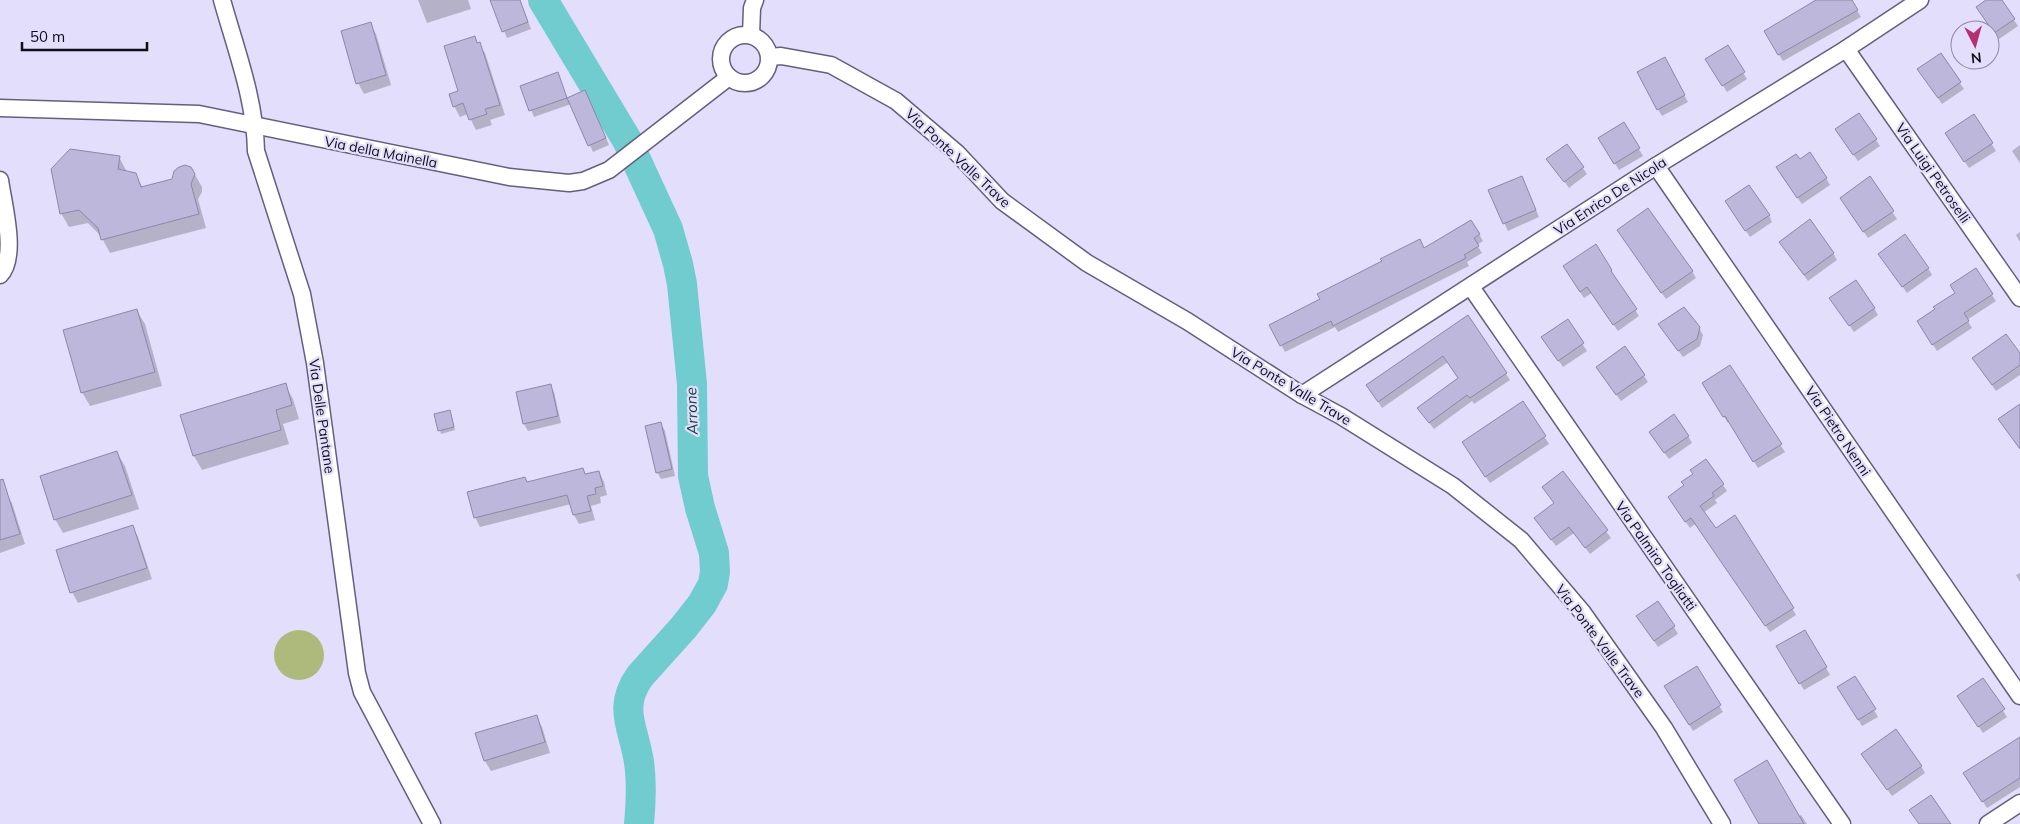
<svg xmlns="http://www.w3.org/2000/svg" width="2020" height="824" font-family="Mulish,sans-serif">
  <rect width="100%" height="100%" fill="#e2defb"/>
  <circle fill="#adba7c" cx="299" cy="655" r="25"/>
  <g fill="#0003">
    <path d="M418,0H468L471,9L427,23Z"/>
    <path d="M492,0H520L531,29L507,38Z"/>
    <path d="M1815,0H1851L1861,17L1783,61L1765,32Z"/>
    <path d="M1988,0H2000L2018,26L1999,39L1981,14Z"/>
    <path d="M370,24L376,34L391,85L364,94L358,83Z"/>
    <path d="M474,38L485,53L505,115L490,120L492,125L476,130L468,114L460,117L454,106L460,92Z"/>
    <path d="M1727,47L1747,79L1727,92L1707,59Z"/>
    <path d="M1940,54L1964,89L1942,104L1923,76Z"/>
    <path d="M1668,66L1688,102L1662,116L1658,109Z"/>
    <path d="M558,74L568,99L585,91L609,145L593,152L571,104L534,117L522,87Z"/>
    <path d="M1858,114L1880,146L1858,161L1840,136Z"/>
    <path d="M1974,116L1996,151L1969,168L1950,140Z"/>
    <path d="M1624,124L1643,156L1619,170L1600,139Z"/>
    <path d="M2020,145V163L2012,151Z"/>
    <path d="M1567,146L1587,174L1569,188L1548,160Z"/>
    <path d="M119,157L127,172L135,174L143,188L194,173L202,187V192L198,199L206,228L110,253L101,236L88,223L69,227L61,213Z"/>
    <path d="M1799,161L1826,178L1830,185L1802,204L1781,175Z"/>
    <path d="M1870,178L1897,219L1868,238L1845,205Z"/>
    <path d="M1525,184L1539,217L1508,231L1490,191Z"/>
    <path d="M1730,208L1769,215L1772,222L1750,237Z"/>
    <path d="M1471,221L1483,241L1477,245L1482,253L1467,262L1469,266L1338,332L1335,327L1285,352L1271,325L1424,249Z"/>
    <path d="M2020,232V242L2016,235Z"/>
    <path d="M1622,237L1692,271L1696,278L1666,299Z"/>
    <path d="M1595,246L1639,316L1618,331L1592,293L1584,298L1568,273Z"/>
    <path d="M1785,249L1833,253L1837,260L1808,281Z"/>
    <path d="M1879,254L1928,268L1932,275L1907,293Z"/>
    <path d="M1992,295L1996,301L1967,320L1972,328L1937,351L1922,328L1937,310Z"/>
    <path d="M1835,305L1874,308L1878,315L1854,332Z"/>
    <path d="M137,311L145,324L162,386L90,406L82,392Z"/>
    <path d="M1468,317L1510,380L1474,404L1472,401L1434,429L1423,415L1459,378L1448,362L1382,408L1372,392Z"/>
    <path d="M1567,321L1587,351L1563,367L1547,344Z"/>
    <path d="M1699,328L1703,335L1700,346L1683,357L1664,331Z"/>
    <path d="M2020,355V375L1996,391L1978,365Z"/>
    <path d="M1730,367L1785,452L1758,468L1730,422L1728,423L1703,383Z"/>
    <path d="M1601,374L1644,376L1648,382L1621,401Z"/>
    <path d="M285,385L293,399L299,419L283,424L289,444L202,470L194,456Z"/>
    <path d="M550,385L554,392L561,423L528,431L524,424L517,393Z"/>
    <path d="M1523,403L1549,444L1490,483L1467,449Z"/>
    <path d="M436,414H451L455,430L441,434Z"/>
    <path d="M661,424L665,431L675,476L661,479L657,472Z"/>
    <path d="M1688,436L1692,443L1669,459L1654,439Z"/>
    <path d="M117,453L125,466L139,509L63,533L55,519Z"/>
    <path d="M599,472L604,482L607,495L600,497L601,503L591,506L595,520L579,524L574,515L571,504L480,527L475,517L525,478L527,483Z"/>
    <path d="M1563,473L1611,538L1590,554L1574,533L1556,546L1540,525L1555,504Z"/>
    <path d="M1694,474L1723,485L1727,491L1715,500L1717,503L1703,513L1715,529L1792,608L1796,615L1770,632L1695,524L1690,528L1673,504Z"/>
    <path d="M6,493L12,503L25,544L0,553V495Z"/>
    <path d="M132,526L138,537L152,579L78,603L72,592Z"/>
    <path d="M2020,573V582L2016,575Z"/>
    <path d="M1642,623L1674,627L1678,634L1658,647Z"/>
    <path d="M1805,631L1830,675L1804,690L1778,647Z"/>
    <path d="M1696,668L1723,712L1693,731L1666,686Z"/>
    <path d="M1855,677L1878,717L1862,726L1839,687Z"/>
    <path d="M1983,680L2007,717L1983,733L1963,703Z"/>
    <path d="M536,716L542,727L550,753L491,771L485,761Z"/>
    <path d="M2020,739V787L1987,808L1969,780Z"/>
    <path d="M1866,761L1921,766L1925,773L1892,796Z"/>
    <path d="M1801,815L1807,824H1770L1798,817Z"/>
  </g>
  <g fill="none" stroke-linecap="round" stroke-linejoin="round">
    <path stroke="#71cccf" stroke-width="30" d="M543,0L627,140L668,229L678,264L682,284L692,384L693,476L700,508L714,553L715,572L713,584L702,604L684,627L640,676C617,708 634,728 639,762C642,783 641,803 639,824"/>
  </g>
  <g fill="#bdb8db" stroke="#8c88a9">
    <path d="M490,0H520L528,22L502,32Z"/>
    <path d="M1816,0H1852L1858,10L1778,55L1764,31Z"/>
    <path d="M1986,0H2002L2015,19L1994,33L1976,7Z"/>
    <path d="M371,22L386,75L356,84L341,31Z"/>
    <path d="M475,36L477,43L480,42L500,105L485,109L487,114L469,120L463,103L453,107L449,94L458,91L444,46Z"/>
    <path d="M1728,45L1745,72L1722,86L1705,59Z"/>
    <path d="M1941,53L1961,82L1938,98L1917,69Z"/>
    <path d="M1665,57L1685,95L1657,110L1637,72Z"/>
    <path d="M558,72L567,98L529,111L520,86Z"/>
    <path d="M585,90L606,138L588,146L567,98Z"/>
    <path d="M1859,113L1877,139L1853,155L1835,129Z"/>
    <path d="M1974,114L1993,143L1964,162L1945,133Z"/>
    <path d="M1624,122L1640,148L1614,164L1598,138Z"/>
    <path d="M1567,144L1584,167L1564,182L1546,159Z"/>
    <path d="M70,149L120,156L118,169L136,173L141,187L172,179L174,171L179,167L185,165L191,167L195,174L191,184L199,214L101,240L98,228L79,210L60,214L51,169Z"/>
    <path d="M1810,152L1827,178L1797,198L1776,167L1796,154L1800,159Z"/>
    <path d="M1522,176L1536,210L1503,224L1488,190Z"/>
    <path d="M1870,176L1894,211L1863,232L1840,198Z"/>
    <path d="M1749,185L1770,215L1745,231L1725,201Z"/>
    <path d="M1648,208L1693,271L1661,293L1617,230Z"/>
    <path d="M1810,219L1834,253L1804,275L1779,242Z"/>
    <path d="M1471,220L1480,234L1474,238L1479,246L1464,255L1466,258L1333,326L1331,321L1280,346L1269,325L1320,299L1317,294L1382,261L1380,259L1420,239L1424,248Z"/>
    <path d="M1905,234L1929,268L1902,287L1878,254Z"/>
    <path d="M1596,244L1612,270L1611,271L1637,309L1613,325L1587,287L1580,292L1563,266Z"/>
    <path d="M1976,268L1993,294L1964,313L1969,321L1932,345L1917,321L1935,309L1933,307L1955,293L1950,285Z"/>
    <path d="M1856,280L1875,308L1849,326L1829,298Z"/>
    <path d="M1684,307L1700,327L1697,339L1678,351L1658,324Z"/>
    <path d="M137,309L155,372L81,393L63,330Z"/>
    <path d="M1468,315L1507,373L1470,398L1467,395L1429,423L1417,408L1458,378L1443,356L1378,402L1366,385Z"/>
    <path d="M1568,319L1584,343L1558,361L1541,337Z"/>
    <path d="M2006,334L2020,353V365L1992,385L1972,358Z"/>
    <path d="M1625,346L1645,375L1616,395L1596,367Z"/>
    <path d="M1730,365L1782,444L1753,462L1725,416L1723,417L1702,383Z"/>
    <path d="M286,383L292,405L276,410L281,430L193,456L180,415Z"/>
    <path d="M551,384L558,416L523,424L516,392Z"/>
    <path d="M1523,401L1546,436L1485,477L1462,442Z"/>
    <path d="M2020,404V449L1998,419Z"/>
    <path d="M450,410L454,427L438,431L434,414Z"/>
    <path d="M1674,414L1689,436L1664,453L1649,432Z"/>
    <path d="M661,422L672,469L656,473L645,426Z"/>
    <path d="M117,451L132,495L54,520L40,476Z"/>
    <path d="M1706,459L1724,484L1712,493L1714,496L1700,506L1716,528L1735,515L1794,608L1765,626L1691,518L1685,522L1668,497L1684,485L1681,482L1693,474L1690,470Z"/>
    <path d="M583,468L585,474L599,471L603,486L595,488L596,494L587,496L591,511L573,515L567,495L474,518L467,492L525,477L527,482Z"/>
    <path d="M1563,471L1608,530L1585,548L1569,527L1551,540L1534,518L1554,503L1542,487Z"/>
    <path d="M3,479L20,534L0,540V480Z"/>
    <path d="M133,525L147,568L70,593L56,550Z"/>
    <path d="M1658,601L1675,626L1654,641L1636,616Z"/>
    <path d="M1805,630L1827,667L1799,684L1776,646Z"/>
    <path d="M1697,666L1721,705L1689,725L1664,686Z"/>
    <path d="M1855,676L1876,709L1858,720L1837,687Z"/>
    <path d="M1983,678L2005,709L1978,727L1957,696Z"/>
    <path d="M537,715L545,742L484,761L475,733Z"/>
    <path d="M1896,729L1922,766L1887,790L1861,754Z"/>
    <path d="M2020,737V778L1982,802L1963,773Z"/>
    <path d="M1767,760L1804,824H1759L1734,780Z"/>
    <path d="M1931,795L1951,824H1919L1909,810Z"/>
  </g>
  <g fill="none" stroke-linecap="round" stroke-linejoin="round">
    <defs>
      <g id="minor">
        <path d="M222,0C236,50 255,99 256,151L302,294L315,363L357,673L362,692L432,824"/>
        <circle cx="745" cy="59" r="24"/>
        <path d="M751,35L752,8L755,0"/>
        <path d="M1846,49L2020,298"/>
        <path d="M770,57L781,56L831,65L896,101L957,153L1002,201L1087,263L1187,321L1302,395L1341,416L1453,486L1521,540L1583,613L1664,728L1722,824"/>
        <path d="M0,108L199,114L509,177L569,183L583,181L609,170L729,77"/>
        <path d="M1656,166L2020,696"/>
        <path d="M0,180C3,203 18,257 0,275"/>
        <path d="M1471,287L1842,824"/>
        <path d="M1302,395L1656,166L1846,49L1920,0"/>
        <path d="M1988,824L2020,803"/>
      </g>
    </defs>
    <use href="#minor" stroke="#645f7e" stroke-width="19"/>
    <use href="#minor" stroke="#fff" stroke-width="16"/>
  </g>
  <g text-anchor="middle" stroke-width="4.5" stroke-linejoin="round" paint-order="stroke">
    <g font-size="14" fill="#0f0d19" stroke="#e2defb">
      <text transform="translate(381 152) rotate(11)" y="5">Via della Mainella</text>
      <text transform="translate(958 158) rotate(43)" y="5">Via Ponte Valle Trave</text>
      <text transform="translate(1933 173) rotate(55)" y="5">Via Luigi Petroselli</text>
      <text transform="translate(1610 196) rotate(-33)" y="5">Via Enrico De Nicola</text>
      <text transform="translate(1291 386) rotate(31)" y="5">Via Ponte Valle Trave</text>
      <text transform="translate(322 416) rotate(82)" y="5">Via Delle Pantane</text>
      <text transform="translate(1838 431) rotate(56)" y="5">Via Pietro Nenni</text>
      <text transform="translate(1656 556) rotate(55)" y="5">Via Palmiro Togliatti</text>
      <text transform="translate(1600 641) rotate(53)" y="5">Via Ponte Valle Trave</text>
    </g>
    <g font-size="15" font-style="italic" fill="#164142" stroke="#e2defb">
      <text transform="translate(692 411) rotate(-92)" y="5">Arrone</text>
    </g>
  </g>
  <g transform="translate(1975 45) rotate(174)"><circle r="24" fill="#e2defb" stroke="#8e8aa1"/>
  <path d="M0-4L9 19L0 12L-9 19Z" fill="#b62f70"/>
  <text y="-8" font-size="14" font-weight="bold" text-anchor="middle" fill="#0f0d19">N</text>
  </g>
  <path d="M22 42v8h125v-8" fill="none" stroke="#0f0d19" stroke-width="2.5"/>
  <text x="30" y="42" font-size="15" fill="#0f0d19" stroke="#e2defb" stroke-width="4" paint-order="stroke">50 m</text>
</svg>
